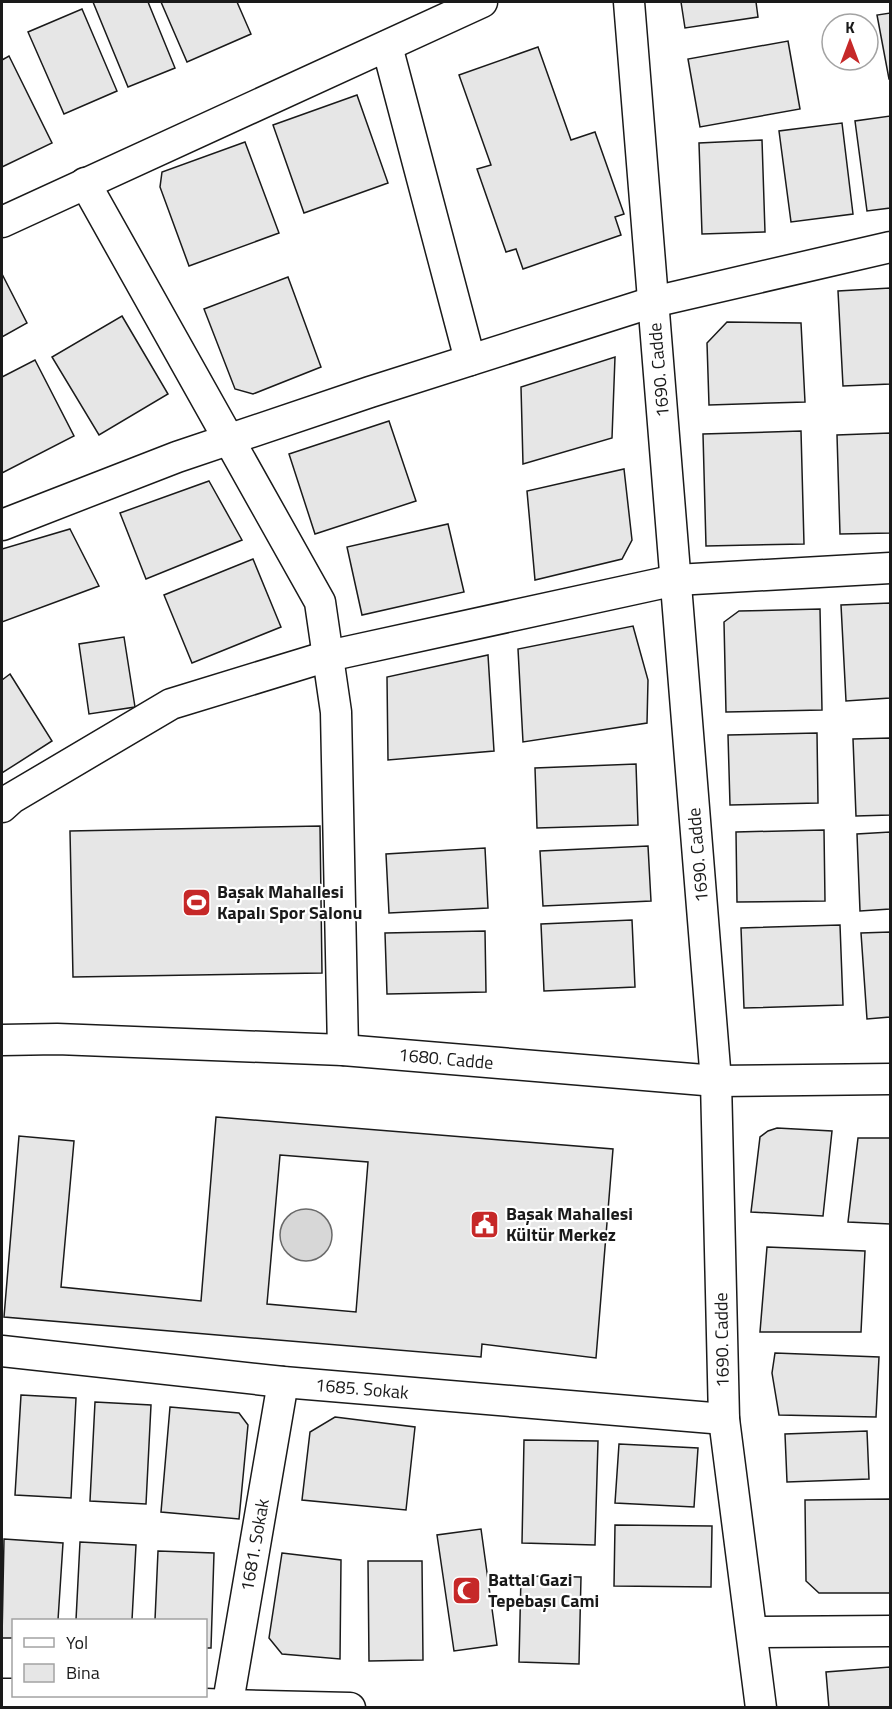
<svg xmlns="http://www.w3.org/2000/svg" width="892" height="1709" font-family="'Titillium Web',sans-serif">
  <rect width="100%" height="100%" fill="#fff"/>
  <circle fill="#d7d7d7" stroke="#6a6a6a" stroke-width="1.5" cx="306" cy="1235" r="26"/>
  <g fill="#e6e6e6" stroke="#1a1a1a" stroke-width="1.5" fill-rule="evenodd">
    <path d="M93,2H148L175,68L128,87Z"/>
    <path d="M161,2H237L251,34L187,62Z"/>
    <path d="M681,2H756L758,17L685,28Z"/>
    <path d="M82,9L117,91L64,114L28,32Z"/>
    <path d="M890,13V79H889L877,15Z"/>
    <path d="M788,41L800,109L700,127L688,59Z"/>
    <path d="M538,47L571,140L595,132L624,214L615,217L621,235L523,269L516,249L506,252L477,169L491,165L459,75Z"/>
    <path d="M9,56L52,143L2,167V60Z"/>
    <path d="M357,95L388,183L304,213L273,125Z"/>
    <path d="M890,116V208L867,211L855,121Z"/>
    <path d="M842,123L853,214L791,222L779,131Z"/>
    <path d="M762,140L765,232L702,234L699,143Z"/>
    <path d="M245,142L279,233L189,266L160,187L162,172Z"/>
    <path d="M2,274L27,323L2,337Z"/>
    <path d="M288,277L321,367L253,394L235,389L204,309Z"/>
    <path d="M890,288V384L843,386L838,291Z"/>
    <path d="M122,316L168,394L99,435L52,357Z"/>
    <path d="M727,322L801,323L805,402L709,405L707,343Z"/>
    <path d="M615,357L612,438L523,464L521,387Z"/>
    <path d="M35,360L74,436L2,473V377Z"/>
    <path d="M389,421L416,501L315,534L289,454Z"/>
    <path d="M801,431L804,544L706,546L703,434Z"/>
    <path d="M890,433V533L840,534L837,435Z"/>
    <path d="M624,469L632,540L622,559L535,580L527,491Z"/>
    <path d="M209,481L242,540L146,579L120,513Z"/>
    <path d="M448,524L464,592L362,615L347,547Z"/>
    <path d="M70,529L99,586L2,622V549Z"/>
    <path d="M253,559L281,627L192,663L164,595Z"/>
    <path d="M890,603V698L846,701L841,605Z"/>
    <path d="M820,609L822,710L726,712L724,622L739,611Z"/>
    <path d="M633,626L648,680L647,723L523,742L518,649Z"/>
    <path d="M124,637L135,707L89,714L79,644Z"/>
    <path d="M488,655L494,751L388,760L387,677Z"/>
    <path d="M10,674L52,741L2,773V680Z"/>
    <path d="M817,733L818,803L730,805L728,735Z"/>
    <path d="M890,738V815L856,816L853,739Z"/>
    <path d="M636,764L638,825L537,828L535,768Z"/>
    <path d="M320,826L322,973L73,977L70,831Z"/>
    <path d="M824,830L825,901L737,902L736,832Z"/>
    <path d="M890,832V909L860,911L857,834Z"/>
    <path d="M648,846L651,901L543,906L540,851Z"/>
    <path d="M485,848L488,908L389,913L386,854Z"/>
    <path d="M632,920L635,987L544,991L541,924Z"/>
    <path d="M840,925L843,1005L744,1008L741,928Z"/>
    <path d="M485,931L486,992L387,994L385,933Z"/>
    <path d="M890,932V1017L867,1019L861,933Z"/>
    <path d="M216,1117L613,1149L596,1358L482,1344L481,1357L4,1317L19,1136L74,1141L61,1287L201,1301ZM280,1155L368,1162L356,1312L267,1304Z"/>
    <path d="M777,1128L832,1131L823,1216L751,1212L760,1137L768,1131Z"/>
    <path d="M858,1138H890V1224L848,1222Z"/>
    <path d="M767,1247L865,1251L861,1332H760Z"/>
    <path d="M775,1353L879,1357L876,1417L779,1415L772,1373Z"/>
    <path d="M21,1395L76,1398L71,1498L15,1495Z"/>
    <path d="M95,1402L151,1405L146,1504L90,1501Z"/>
    <path d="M170,1407L239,1413L248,1425L239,1519L161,1512Z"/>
    <path d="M335,1417L415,1427L406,1510L302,1500L310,1432Z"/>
    <path d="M867,1431L869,1479L787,1482L785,1434Z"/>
    <path d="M524,1440L598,1441L595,1545L522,1543Z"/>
    <path d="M619,1444L698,1448L694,1507L615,1503Z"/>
    <path d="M890,1499V1593H819L806,1581L805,1500Z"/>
    <path d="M615,1525L712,1526L711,1587L614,1586Z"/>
    <path d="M481,1529L497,1645L454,1651L437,1535Z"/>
    <path d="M4,1539L63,1543L58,1620H14V1638H2Z"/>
    <path d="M80,1542L136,1545L132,1620H76Z"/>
    <path d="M158,1551L214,1553L211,1648H206V1620H155Z"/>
    <path d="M282,1553L341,1560L340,1659L282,1654L269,1638Z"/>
    <path d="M368,1561H422L423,1660L369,1661Z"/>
    <path d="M521,1576L581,1577L579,1664L519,1662Z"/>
    <path d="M890,1667V1708H829L826,1672Z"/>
  </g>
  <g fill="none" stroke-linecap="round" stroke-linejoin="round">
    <defs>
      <g id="minor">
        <path d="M629,2L716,1081L724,1419L761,1708"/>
        <path d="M387,46L470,360"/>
        <path d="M85,183L320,602L336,712L343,1050"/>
        <path d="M2,222L482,2"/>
        <path d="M2,525L177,457L370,392L653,302L890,247"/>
        <path d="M2,807L12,798L171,704L328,656L676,580L890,568"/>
        <path d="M2,1040L57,1039L343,1050L716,1081L890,1079"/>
        <path d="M2,1351L283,1382L724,1419"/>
        <path d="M752,1632L890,1631"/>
        <path d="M2,1694H14"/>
        <path d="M34,1696L227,1705L350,1708"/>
        <path d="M227,1708L283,1382"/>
      </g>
    </defs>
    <use href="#minor" stroke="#1a1a1a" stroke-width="33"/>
    <use href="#minor" stroke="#fff" stroke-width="30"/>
  </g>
  <defs>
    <symbol id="stadium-square" viewBox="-11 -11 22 22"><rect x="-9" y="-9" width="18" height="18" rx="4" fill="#c62828" stroke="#fff"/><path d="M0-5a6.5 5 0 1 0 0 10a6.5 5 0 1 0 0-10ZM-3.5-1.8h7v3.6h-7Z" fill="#fff"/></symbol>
    <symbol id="civic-square" viewBox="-11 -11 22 22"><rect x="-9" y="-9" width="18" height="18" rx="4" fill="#c62828" stroke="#fff"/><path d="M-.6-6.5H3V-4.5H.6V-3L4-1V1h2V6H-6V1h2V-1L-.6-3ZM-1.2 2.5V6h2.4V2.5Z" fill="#fff"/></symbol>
    <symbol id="mosque-square" viewBox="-11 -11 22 22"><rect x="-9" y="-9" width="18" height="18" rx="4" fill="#c62828" stroke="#fff"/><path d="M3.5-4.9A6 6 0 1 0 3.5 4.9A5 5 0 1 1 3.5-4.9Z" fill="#fff"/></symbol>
  </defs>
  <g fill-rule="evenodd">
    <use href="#stadium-square" x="180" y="886" width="33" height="33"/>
    <use href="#civic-square" x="468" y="1208" width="33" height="33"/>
    <use href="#mosque-square" x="450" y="1574" width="33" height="33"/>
  </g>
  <g text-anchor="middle" stroke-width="4.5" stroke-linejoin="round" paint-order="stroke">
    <g font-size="18" fill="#1a1a1a" stroke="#fff">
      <text transform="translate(659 370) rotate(-95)" y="6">1690. Cadde</text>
      <text transform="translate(698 855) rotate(-95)" y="6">1690. Cadde</text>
      <text transform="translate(446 1059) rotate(5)" y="6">1680. Cadde</text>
      <text transform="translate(722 1340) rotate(-91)" y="6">1690. Cadde</text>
      <text transform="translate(362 1389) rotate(5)" y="6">1685. Sokak</text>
      <text transform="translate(255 1545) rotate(-80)" y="6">1681. Sokak</text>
    </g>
    <g font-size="18" font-weight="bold" fill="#1a1a1a" stroke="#fff" text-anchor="start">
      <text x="217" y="898">Başak Mahallesi<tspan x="217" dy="21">Kapalı Spor Salonu</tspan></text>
      <text x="506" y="1220">Başak Mahallesi<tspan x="506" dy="21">Kültür Merkez</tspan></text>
      <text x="488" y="1586">Battal Gazi<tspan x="488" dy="21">Tepebaşı Cami</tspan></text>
    </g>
  </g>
  <rect width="892" height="1709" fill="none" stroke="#1a1a1a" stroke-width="6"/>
  <rect x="12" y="1619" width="195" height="78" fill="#ffffff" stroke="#a3a3a3" stroke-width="1.5"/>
  <rect x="24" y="1638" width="30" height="9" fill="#ffffff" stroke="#a3a3a3" stroke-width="1.5"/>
  <text x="66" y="1649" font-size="18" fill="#1a1a1a">Yol</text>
  <rect x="24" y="1664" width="30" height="18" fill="#e6e6e6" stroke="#a3a3a3" stroke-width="1.5"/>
  <text x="66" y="1679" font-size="18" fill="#1a1a1a">Bina</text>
  <g transform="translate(850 42)"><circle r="28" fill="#ffffff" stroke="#a3a3a3" stroke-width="1.5"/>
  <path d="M0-4.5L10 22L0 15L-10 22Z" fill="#c62828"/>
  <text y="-9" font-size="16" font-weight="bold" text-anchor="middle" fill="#1a1a1a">K</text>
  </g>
</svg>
